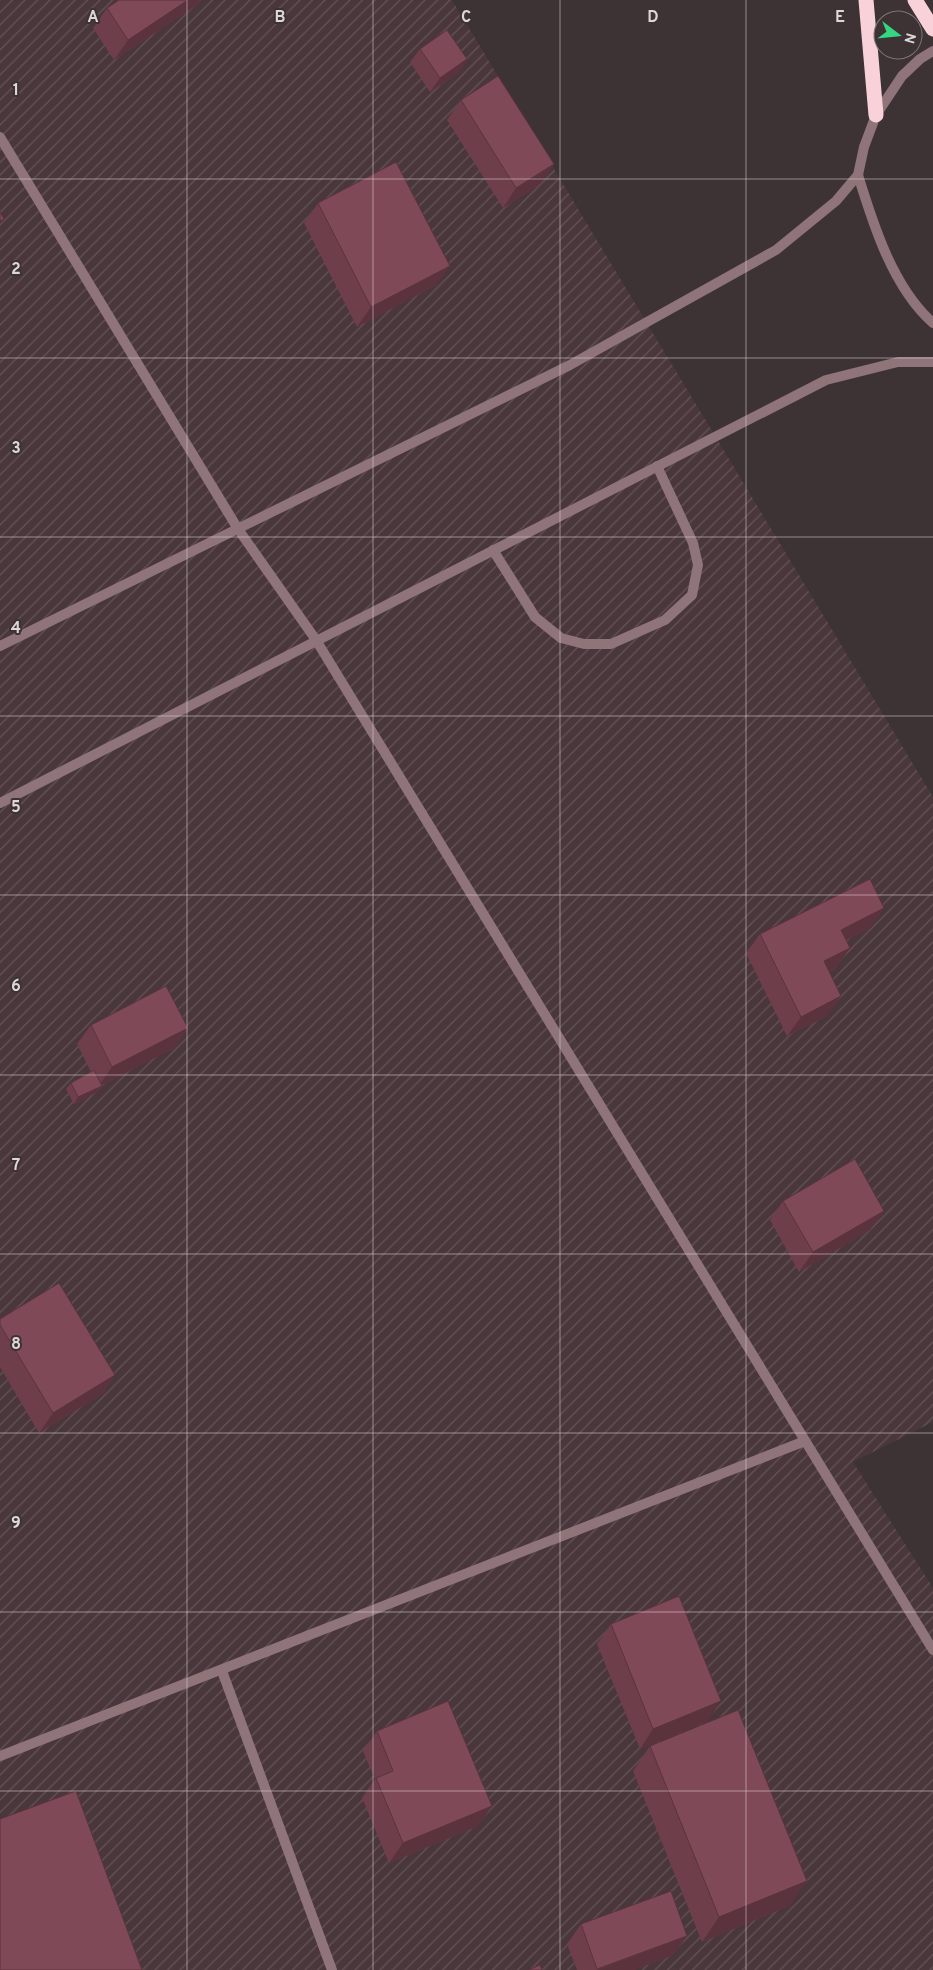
<svg xmlns="http://www.w3.org/2000/svg" width="933" height="1970" font-family="Overpass,sans-serif">
  <defs>
    <pattern id="industrial-furrows" width="10" height="10" patternUnits="userSpaceOnUse" patternTransform="scale(1.25)"><rect width="10" height="10" fill="#4a373b"/><path d="M-1 1l2-2M0 10L10 0M9 11l2-2" fill="none" stroke="#645357"/></pattern>
  </defs>
  <rect width="100%" height="100%" fill="#3d3234"/>
  <path fill="url(#industrial-furrows)" d="M0,0H452L933,797V1422L853,1462L933,1588V1970H0Z"/>
  <g fill="none" stroke-linecap="round" stroke-linejoin="round">
    <path stroke="#8f7479" stroke-width="10" d="M493,550L535,617L561,638L584,644H611L665,620L692,595L698,565L693,543L657,466"/>
    <g stroke="#8f7479" stroke-width="10">
      <path d="M0,137L238,529L316,640L933,1650"/>
      <path d="M858,175C873,224 893,288 933,323"/>
      <path d="M0,646L570,365L776,250L836,201L858,175L864,147L876,115L902,76L920,59L933,51"/>
      <path d="M0,803L826,380L898,362H933"/>
      <path d="M222,1671L332,1970"/>
      <path d="M0,1756L805,1441"/>
    </g>
    <g stroke="#f9d2d9" stroke-width="15">
      <path d="M866,0L876,115"/>
      <path d="M915,0L933,29"/>
    </g>
  </g>
  <g fill="#6e3f4b">
    <path d="M119,0H200L197,5L114,60L93,28L107,8Z"/>
    <path d="M420,49L467,59L458,73L430,92L410,62Z"/>
    <path d="M461,100L554,164L540,184L503,208L447,120Z"/>
    <path d="M318,203L436,285L357,327L304,223Z"/>
    <path d="M884,908L870,928L846,940L850,948L836,968L829,972L827,1016L787,1036L746,953L760,934Z"/>
    <path d="M91,1025L188,1028L174,1048L102,1085L97,1092L74,1104L66,1089L71,1083L91,1072L77,1044Z"/>
    <path d="M783,1201L884,1211L870,1230L799,1272L770,1220Z"/>
    <path d="M0,1319L115,1375L102,1394L39,1433L0,1367Z"/>
    <path d="M611,1624L708,1721L640,1749L597,1644Z"/>
    <path d="M377,1731L478,1826L389,1863L362,1798L375,1779L363,1751Z"/>
    <path d="M650,1746L789,1906L702,1942L633,1771Z"/>
    <path d="M581,1924L687,1936L673,1955L634,1970H577L567,1944Z"/>
  </g>
  <g fill="#5a333d">
    <path d="M188,0H200L197,5L114,60L128,40Z"/>
    <path d="M467,59L458,73L430,92L440,78Z"/>
    <path d="M554,164L540,184L503,208L516,188Z"/>
    <path d="M450,266L436,285L357,327L371,307Z"/>
    <path d="M884,908L870,928L827,950L841,930Z"/>
    <path d="M850,948L836,968L810,981L824,961Z"/>
    <path d="M841,996L827,1016L787,1036L801,1017Z"/>
    <path d="M188,1028L174,1048L98,1087L112,1067Z"/>
    <path d="M102,1086L97,1092L74,1104L78,1097Z"/>
    <path d="M884,1211L870,1230L799,1272L813,1252Z"/>
    <path d="M115,1375L102,1394L39,1433L53,1413Z"/>
    <path d="M721,1701L708,1721L640,1749L653,1729Z"/>
    <path d="M492,1806L478,1826L389,1863L403,1843Z"/>
    <path d="M807,1881L789,1906L702,1942L719,1917Z"/>
    <path d="M687,1936L673,1955L634,1970H597Z"/>
  </g>
  <g fill="#804957" stroke="#5a333d">
    <path d="M119,0H188L128,40L107,8Z"/>
    <path d="M447,30L467,59L440,78L420,49Z"/>
    <path d="M498,76L554,164L516,188L461,100Z"/>
    <path d="M396,162L450,266L371,307L318,203Z"/>
    <path d="M0,212L4,219L0,221Z"/>
    <path d="M870,879L884,908L841,930L850,948L824,961L841,996L801,1017L760,934Z"/>
    <path d="M166,986L188,1028L112,1067L91,1025Z"/>
    <path d="M94,1070L102,1086L78,1097L71,1083Z"/>
    <path d="M855,1159L884,1211L813,1252L783,1201Z"/>
    <path d="M59,1283L115,1375L53,1413L0,1325V1319Z"/>
    <path d="M679,1596L721,1701L653,1729L611,1624Z"/>
    <path d="M448,1701L492,1806L403,1843L376,1778L393,1771L377,1731Z"/>
    <path d="M738,1710L807,1881L719,1917L650,1746Z"/>
    <path d="M76,1791L142,1970H0V1819Z"/>
    <path d="M671,1891L687,1936L597,1969L581,1924Z"/>
    <path d="M540,1965L542,1970H528Z"/>
  </g>
  <path fill="none" stroke="#ded6d8" stroke-width="1" stroke-opacity="0.55" d="M187,0V1970M373,0V1970M560,0V1970M746,0V1970M0,179H933M0,358H933M0,537H933M0,716H933M0,895H933M0,1075H933M0,1254H933M0,1433H933M0,1612H933M0,1791H933"/>
  <g font-size="16" text-anchor="middle" font-weight="bold" fill="#ded6d8" stroke="#3d3234" stroke-width="4" stroke-linejoin="round" paint-order="stroke">
    <text x="93" y="22">A</text>
    <text x="280" y="22">B</text>
    <text x="466" y="22">C</text>
    <text x="653" y="22">D</text>
    <text x="840" y="22">E</text>
    <text x="16" y="95">1</text>
    <text x="16" y="274">2</text>
    <text x="16" y="453">3</text>
    <text x="16" y="633">4</text>
    <text x="16" y="812">5</text>
    <text x="16" y="991">6</text>
    <text x="16" y="1170">7</text>
    <text x="16" y="1349">8</text>
    <text x="16" y="1528">9</text>
  </g>
  <g transform="translate(898 35) rotate(106)"><circle r="24" fill="#3d3234" stroke="#7d7476"/>
  <path d="M0-4L9 19L0 12L-9 19Z" fill="#33d881"/>
  <text y="-8" font-size="14" font-weight="bold" text-anchor="middle" fill="#ded6d8">N</text>
  </g>
</svg>
